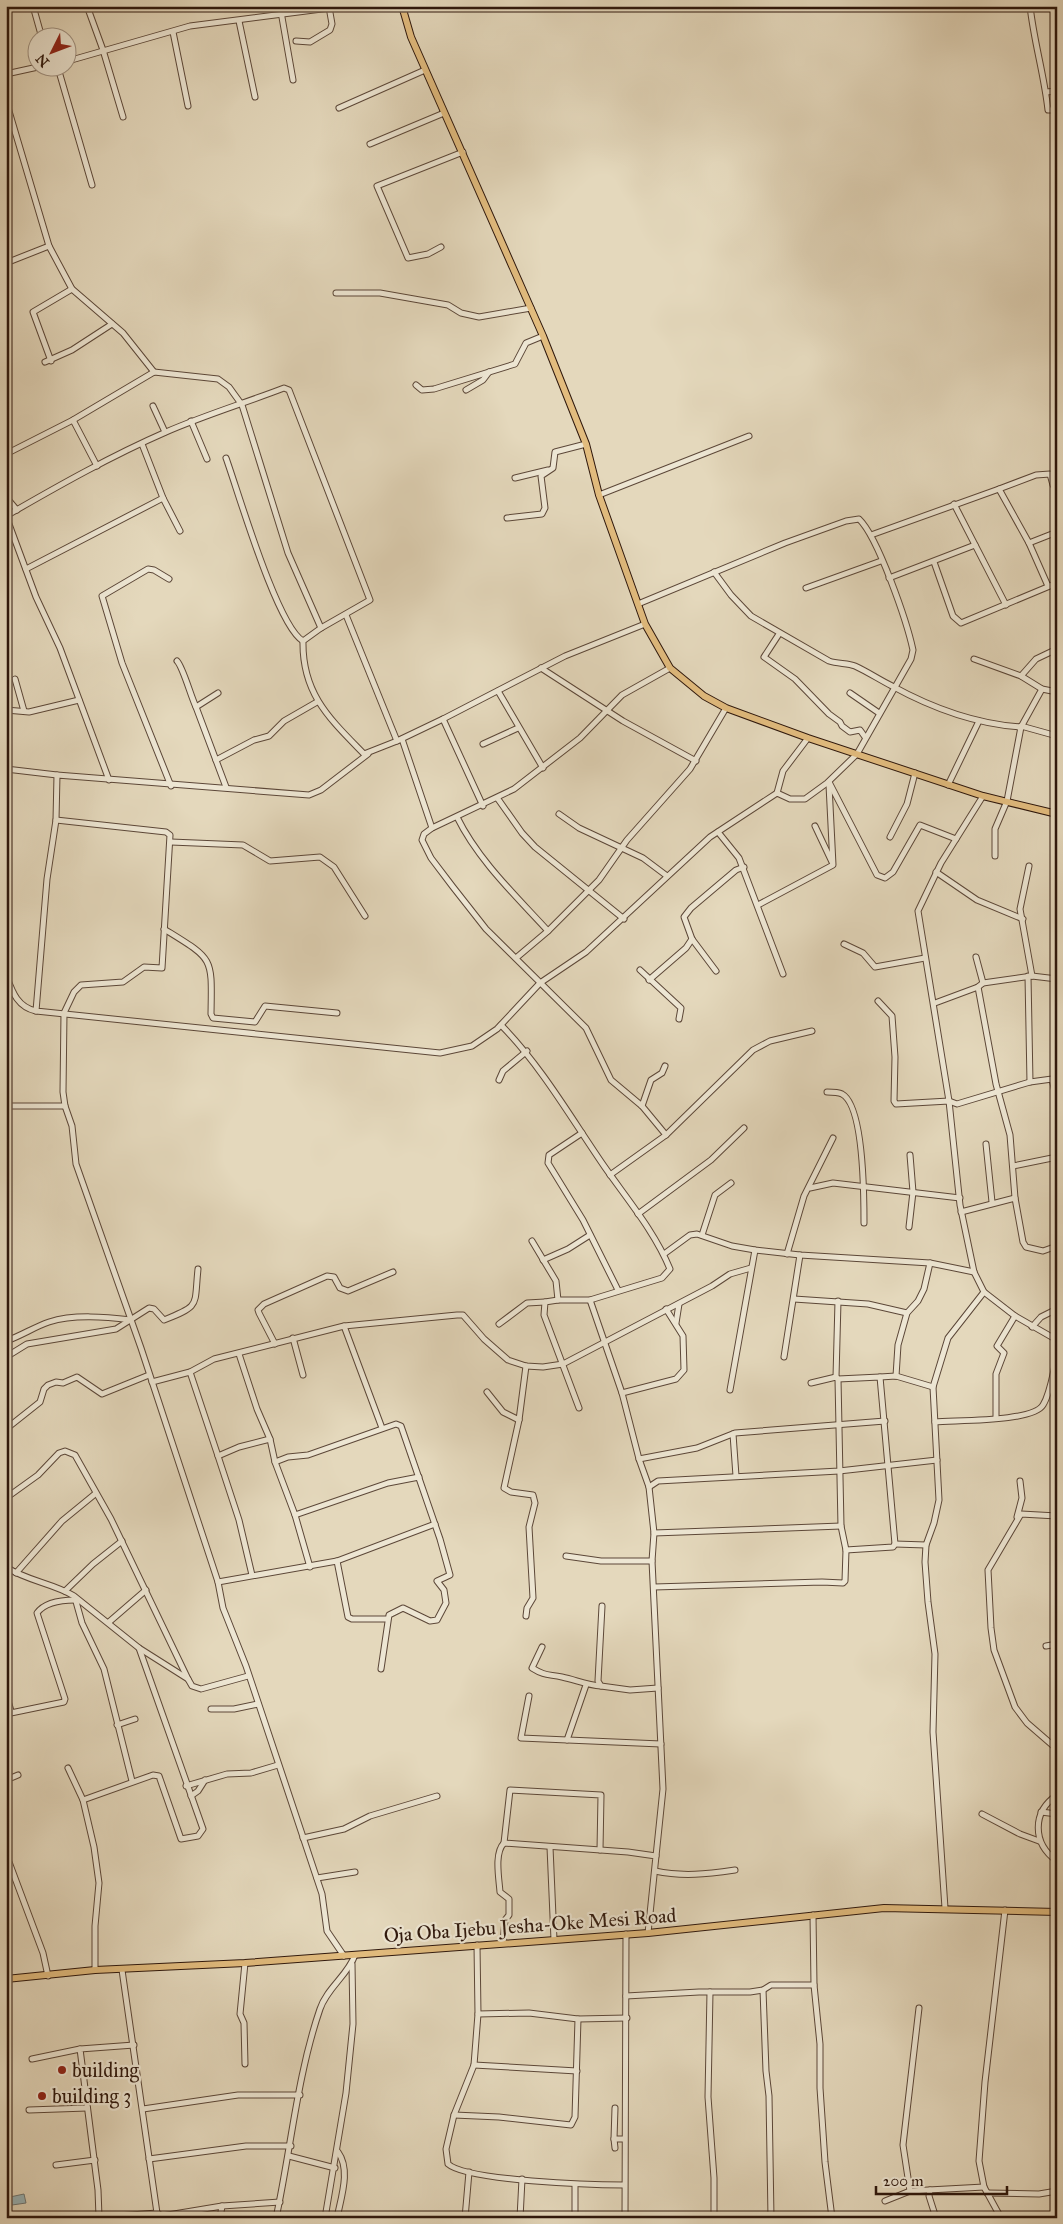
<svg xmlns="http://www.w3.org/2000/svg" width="1063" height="2224" font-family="'IM FELL Great Primer',serif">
  <rect width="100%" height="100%" fill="#e4d8bc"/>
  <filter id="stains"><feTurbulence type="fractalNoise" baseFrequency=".004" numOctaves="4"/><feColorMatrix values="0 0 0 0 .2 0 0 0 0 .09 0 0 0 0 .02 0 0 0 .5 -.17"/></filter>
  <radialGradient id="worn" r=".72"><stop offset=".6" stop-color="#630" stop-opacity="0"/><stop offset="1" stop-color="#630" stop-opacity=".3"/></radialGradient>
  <path fill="#9ab7bb" stroke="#6f7775" d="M24,2194L26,2203L12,2205L10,2197Z"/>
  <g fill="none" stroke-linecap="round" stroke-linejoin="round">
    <defs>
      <g id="minor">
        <path d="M33,6L42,38"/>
        <path d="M87,6L103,50L123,117"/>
        <path d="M280,6L293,80"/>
        <path d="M1030,6C1034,42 1044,74 1048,110H1057"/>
        <path d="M239,21L255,97"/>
        <path d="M173,32L188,106"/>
        <path d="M296,41L310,42L330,30L332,24L329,7"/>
        <path d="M68,61L190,26L345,6"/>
        <path d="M58,68L92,185"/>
        <path d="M6,74L38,67"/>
        <path d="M1046,92L1057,91"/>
        <path d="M6,101L49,246L72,289L123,333L154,372"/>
        <path d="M339,108L425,70"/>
        <path d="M370,144L444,113"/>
        <path d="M441,247L428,254L408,258L377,186L463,152"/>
        <path d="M6,263L49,246"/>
        <path d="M336,293H380L448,305L461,313L479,317L531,308"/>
        <path d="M51,361L33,312L72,289"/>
        <path d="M45,362L72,350L112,324"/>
        <path d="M416,385L422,390L434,389L515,364L526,343L543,336"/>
        <path d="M466,390L483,380L489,372"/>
        <path d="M153,406L165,432"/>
        <path d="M73,420L97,466"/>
        <path d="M191,421L207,459"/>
        <path d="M142,444L163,498L180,531"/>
        <path d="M6,454L73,420L154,372L218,379L229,387L242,405L288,553L321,628"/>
        <path d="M226,458C238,491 277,626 303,641"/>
        <path d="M515,478L548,470"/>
        <path d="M999,489L1036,475L1050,474L1053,485L1057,484"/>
        <path d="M599,495L749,436"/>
        <path d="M6,497L17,510"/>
        <path d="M954,504L1006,605"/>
        <path d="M6,516C58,486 111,456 166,432C205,415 245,403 284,388L289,390L370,600L321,628L303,641C302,694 330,719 364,754L397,741L443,719L565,656L645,624"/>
        <path d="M6,516L36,597L60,648L109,780"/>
        <path d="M507,518L542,514L545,508L541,476L553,468L555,452L586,444"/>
        <path d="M871,535L999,489L1029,543L1048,586"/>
        <path d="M1029,543L1057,532"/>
        <path d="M934,562L953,616L961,623L1057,583"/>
        <path d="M26,569L163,498"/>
        <path d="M714,572L731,595L751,616L829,661C838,664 848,663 855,666C868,672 880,680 892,686C932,708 975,724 1021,727"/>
        <path d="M889,578L975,545"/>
        <path d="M169,579L154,570L148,569L102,596L122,663L171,786"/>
        <path d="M806,588L881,561"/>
        <path d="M346,615L397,741"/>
        <path d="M779,634L764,657L795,679L829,714L840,722L842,726L850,732L860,730L865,737"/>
        <path d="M1057,649L1036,659L1021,676L1042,689L1057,692"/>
        <path d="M974,659L1021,676"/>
        <path d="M177,661C183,667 191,697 196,707"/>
        <path d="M541,668L623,721L696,761"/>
        <path d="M15,679L24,711"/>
        <path d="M498,691L543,768"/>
        <path d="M218,693L196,707L226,787"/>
        <path d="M850,693L879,713"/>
        <path d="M6,710L29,712L79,700"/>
        <path d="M443,719L483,806"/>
        <path d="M1021,726L1057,736"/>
        <path d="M402,739L432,828"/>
        <path d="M483,744L518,728"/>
        <path d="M368,754L321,790L309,795L57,775L56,820L47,879L36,1011L440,1053L472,1046L497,1029L540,983L586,952L710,837L777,793L790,799H805L827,783L857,754L911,659L913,650C907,622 878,537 859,519L846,521L785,543L638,604"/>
        <path d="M216,760L254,740L269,736L284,721L317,702"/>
        <path d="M6,769L57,775"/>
        <path d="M829,782L877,875L885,878L893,872L920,825L956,839"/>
        <path d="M948,785L979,721"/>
        <path d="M777,793L783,771L808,738"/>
        <path d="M983,796L941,863L918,911L949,1101L960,1205L974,1272L984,1292L1015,1316L1057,1340"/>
        <path d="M498,799L522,833L535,847L624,919"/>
        <path d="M559,814L579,828L643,858L667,876"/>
        <path d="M457,817C478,860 516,896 548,931"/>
        <path d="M56,820L166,832L170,835L162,968L144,967L123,982L81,985L74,992L64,1013L63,1092L65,1106L72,1126L76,1164L141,1348L218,1582L223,1608L246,1666L322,1894L327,1931L344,1956"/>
        <path d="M815,826L832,862"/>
        <path d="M718,832L739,858L783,974"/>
        <path d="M890,837L907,804L915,773"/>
        <path d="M171,842L243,845L270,861L320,857L334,867L365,916"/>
        <path d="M995,856V829L1007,801L1021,727L1042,689"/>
        <path d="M1029,866L1020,909L1032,976"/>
        <path d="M936,872L977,900L1023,919"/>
        <path d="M758,905L833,865L829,785"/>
        <path d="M164,929C214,960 212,956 211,1014L213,1018L255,1022L265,1006L337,1013"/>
        <path d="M844,944L863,953L875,967L925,958"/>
        <path d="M976,957L983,983"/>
        <path d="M516,958L548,931L599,880L627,840L690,769L726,708"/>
        <path d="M640,970L681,1008L679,1019"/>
        <path d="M716,971L692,939L684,917L691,908L736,870L744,867"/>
        <path d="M6,975C12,991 17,1007 36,1011"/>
        <path d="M1028,976L1030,1082"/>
        <path d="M649,980L686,948L692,939"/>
        <path d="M978,987L996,1084L1010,1135L1015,1198L1023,1242L1026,1247L1043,1251L1057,1246"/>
        <path d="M878,1001L892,1016L895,1057L894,1101L896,1104L949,1101L957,1104L1030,1082L1052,1079L1057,1101"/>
        <path d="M935,1003L978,987L983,983L1032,976L1057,979"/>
        <path d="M501,1025C542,1067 571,1118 604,1166C627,1199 655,1232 670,1269L662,1278L590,1300H558L545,1302L544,1315L579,1408"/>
        <path d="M499,1080L503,1071L527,1051"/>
        <path d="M827,1092C831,1092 838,1092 842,1094C864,1106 864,1199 864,1223"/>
        <path d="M6,1106H65"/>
        <path d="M642,1106L651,1080L662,1073L665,1066"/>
        <path d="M582,1133L549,1155L548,1163L583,1220L618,1290"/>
        <path d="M666,1135L642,1106L611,1080L586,1028L486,929L453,887L431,858L422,840L424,834L432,828L514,789L580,738L622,695L670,668"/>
        <path d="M986,1144L992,1202"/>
        <path d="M1013,1166L1057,1157"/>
        <path d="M610,1175L666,1135L753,1050L770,1041L812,1031"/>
        <path d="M810,1188L833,1183L960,1198"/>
        <path d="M961,1212L1015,1198"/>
        <path d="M638,1214L711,1160L744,1128"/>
        <path d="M909,1227L913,1192L910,1155"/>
        <path d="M702,1235L715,1195L731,1183"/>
        <path d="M532,1241L556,1281L558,1300"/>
        <path d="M664,1254L690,1235L697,1234L732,1246L755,1250L800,1255L930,1263L974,1272"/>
        <path d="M787,1254L804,1196L833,1138"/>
        <path d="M543,1260L568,1249L590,1235"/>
        <path d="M794,1299L868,1304L907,1313"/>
        <path d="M590,1300L622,1393L639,1459L649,1487L654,1533L652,1561L663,1789L656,1856"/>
        <path d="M676,1323L679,1304"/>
        <path d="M499,1324L527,1303L545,1302"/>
        <path d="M344,1326L382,1428"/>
        <path d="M1032,1327L1041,1317L1057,1309"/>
        <path d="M293,1338L303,1375"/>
        <path d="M6,1341C21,1336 34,1327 49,1322C74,1314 106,1317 131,1320"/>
        <path d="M275,1344L259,1313L258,1310L264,1304L327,1276L334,1277L340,1288L348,1291L393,1272"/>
        <path d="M239,1354L257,1409L270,1439L275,1462L295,1515L310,1567"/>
        <path d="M6,1357L27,1344L116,1329L149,1308L154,1309L164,1320C201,1305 194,1307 198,1269"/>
        <path d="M784,1357L800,1255"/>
        <path d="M190,1372L218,1456L239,1447L270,1439"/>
        <path d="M896,1376L898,1345L907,1313L918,1301L924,1289L930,1263"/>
        <path d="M836,1377L838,1301"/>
        <path d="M880,1377L896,1376L933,1387"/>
        <path d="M152,1382L190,1372L214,1359L344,1326L457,1315H463L484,1339L508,1360L526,1366L543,1367L563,1364L712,1286L730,1274L751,1268"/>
        <path d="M811,1383L836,1377L838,1379L880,1377L895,1544L893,1547L846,1550"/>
        <path d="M730,1390L755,1250"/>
        <path d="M487,1392L503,1412L519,1420"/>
        <path d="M622,1393L676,1379L684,1370L683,1336L666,1309"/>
        <path d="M996,1418V1374L1004,1353L997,1346L1015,1316"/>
        <path d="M935,1422C957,1420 1033,1422 1043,1405C1051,1392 1053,1371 1057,1357"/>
        <path d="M6,1429L40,1402L44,1389L48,1385L56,1382L63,1383L77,1377L102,1394L149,1375"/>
        <path d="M733,1434L736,1476"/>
        <path d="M218,1456L239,1520L252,1575"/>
        <path d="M639,1459L697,1448L735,1433L885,1421"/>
        <path d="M275,1462L288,1457L308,1455L396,1424L401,1426L440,1539L450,1575L437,1581L444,1590L446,1603L437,1620L430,1621L403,1608L389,1615L381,1669"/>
        <path d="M649,1487L658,1481L839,1471L937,1460"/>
        <path d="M6,1498L38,1475L59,1453L65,1451L75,1455L111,1519L188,1679"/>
        <path d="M295,1515L388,1483L419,1477"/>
        <path d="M1057,1516L1021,1514L988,1570L991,1628L994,1650L1015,1707L1027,1723L1057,1749"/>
        <path d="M1017,1517L1022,1498L1020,1481"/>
        <path d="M654,1533L841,1526"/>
        <path d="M895,1544L926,1545"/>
        <path d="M566,1556L601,1561H652"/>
        <path d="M337,1561L348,1617L352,1619H387"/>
        <path d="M6,1567C27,1581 53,1583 74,1596L139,1648L188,1679L192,1686L201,1689L248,1676"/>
        <path d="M16,1573L62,1521L95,1494"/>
        <path d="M218,1582L337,1561L435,1524"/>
        <path d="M654,1587L822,1582L843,1583L845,1581L846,1550L841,1526L838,1379"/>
        <path d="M65,1591L93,1564L122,1541"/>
        <path d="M75,1598L82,1623L104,1669L132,1781"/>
        <path d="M602,1606L598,1681L601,1686L630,1690L658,1688"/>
        <path d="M526,1616L527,1608L533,1598L529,1527L535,1503L533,1495L511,1492L504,1488L519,1420L526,1366"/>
        <path d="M109,1622L146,1590"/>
        <path d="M1046,1646L1057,1644"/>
        <path d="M542,1647L532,1668C545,1676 547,1674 562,1677C576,1680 587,1685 601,1686"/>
        <path d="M6,1694L11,1711"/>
        <path d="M529,1696L521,1738L661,1744"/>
        <path d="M211,1709H234L258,1704"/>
        <path d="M6,1714L64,1702L65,1699L37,1613C45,1602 62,1600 75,1600"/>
        <path d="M117,1725L135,1719"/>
        <path d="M567,1740L586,1685"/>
        <path d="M68,1768L83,1800L94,1847L99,1883L95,1926V1970"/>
        <path d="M6,1780L18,1775"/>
        <path d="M186,1786L227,1774L251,1773L278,1765"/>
        <path d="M1057,1795C1032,1812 1032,1843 1057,1861"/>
        <path d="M191,1796L198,1791L205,1780"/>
        <path d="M83,1800L153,1775L159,1776L181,1839L198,1836L203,1829L139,1648"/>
        <path d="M1041,1812L1057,1814"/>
        <path d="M982,1814L1020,1834L1039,1841"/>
        <path d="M303,1838L344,1829L370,1816L437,1796"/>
        <path d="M504,1843L510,1790L601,1795L600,1850"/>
        <path d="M550,1847L554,1940"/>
        <path d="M6,1854L43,1953L48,1976"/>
        <path d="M655,1871C683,1877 707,1874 735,1870"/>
        <path d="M317,1878L355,1872"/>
        <path d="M945,1908L933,1732L935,1654L928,1602L925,1562L926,1545L934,1523L939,1500L933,1387L948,1338L984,1292"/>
        <path d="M813,1915L814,1985L820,2044V2088L825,2162L832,2218"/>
        <path d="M503,1943L505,1920L509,1915V1899L500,1892C499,1878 494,1853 504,1843L628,1852L656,1856L648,1933"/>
        <path d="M477,1945L478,2014L474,2065L454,2115L446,2149L448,2164C467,2181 594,2185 624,2185"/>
        <path d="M245,1963L240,2014L244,2023L245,2064"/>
        <path d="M122,1970L157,2213"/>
        <path d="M763,1990L766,2071L769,2096L771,2218"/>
        <path d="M710,1992L708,2097L714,2178V2218"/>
        <path d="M626,1996L699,1992H750L763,1990L771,1985H814"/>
        <path d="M478,2014L529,2013L578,2019L627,2018"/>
        <path d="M32,2059L80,2049"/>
        <path d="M474,2065L577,2071"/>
        <path d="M143,2109L238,2095H300"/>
        <path d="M29,2110L87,2108"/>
        <path d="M454,2115L499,2117L571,2125L575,2117L578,2019"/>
        <path d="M614,2139L615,2108"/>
        <path d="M615,2148L614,2139H624"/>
        <path d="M289,2156L335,2168"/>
        <path d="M149,2159L246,2146H291"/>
        <path d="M56,2165L95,2160"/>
        <path d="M575,2185V2218"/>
        <path d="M930,2190L929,2196L936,2218"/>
        <path d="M910,2191L984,2187"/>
        <path d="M987,2193L1039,2194L1057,2191"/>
        <path d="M885,2201L910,2191L903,2145L919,2008"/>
        <path d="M99,2217L98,2190L80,2049L134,2045"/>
        <path d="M92,2218L157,2213L162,2216L222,2206L280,2202"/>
        <path d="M220,2218L222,2206"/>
        <path d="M276,2218C291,2149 297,2076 320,2009C327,1988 348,1975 355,1955"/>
        <path d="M325,2218L346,2093L353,2024L352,1964"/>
        <path d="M337,2218C341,2197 351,2170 338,2152"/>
        <path d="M465,2218L469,2172"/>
        <path d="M520,2218L522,2179"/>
        <path d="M625,2218L626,1934"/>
        <path d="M1001,2218L984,2187L979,2161L985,2082L1005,1910"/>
      </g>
      <g id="major">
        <path d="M402,6L411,37L543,336L586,444L599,495L645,624L670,668L704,696L726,708L808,738L983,796L1057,814"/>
        <path d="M6,1979L95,1970L245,1963L648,1933L884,1908L1057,1912"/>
      </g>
    </defs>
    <use href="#minor" stroke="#5c4738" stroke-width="7"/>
    <use href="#major" stroke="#2e170c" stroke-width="8"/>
    <use href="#minor" stroke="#ede6d3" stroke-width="5"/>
    <use href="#major" stroke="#e2bc7e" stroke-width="6"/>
  </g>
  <g fill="#8f2418" stroke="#ede6d3" stroke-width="2">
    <circle cx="62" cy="2070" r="5"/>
    <circle cx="42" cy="2096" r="5"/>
  </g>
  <g text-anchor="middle" stroke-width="4.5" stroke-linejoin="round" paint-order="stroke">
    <g font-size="20" fill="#2e170c" stroke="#ede6d3">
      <text transform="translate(530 1925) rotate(-4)" y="7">Oja Oba Ijebu Jesha-Oke Mesi Road</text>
    </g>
    <g font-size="20" fill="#2e170c" stroke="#ede6d3" text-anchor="start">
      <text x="72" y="2077">building</text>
      <text x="52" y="2103">building 3</text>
    </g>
  </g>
  <rect width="1063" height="2224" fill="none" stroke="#e4d8bc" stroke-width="25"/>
  <rect x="8" y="8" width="1048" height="2209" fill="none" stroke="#2e170c" stroke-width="2.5"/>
  <rect x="12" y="12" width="1038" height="2199" fill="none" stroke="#2e170c"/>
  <g transform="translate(52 52) rotate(228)"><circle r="24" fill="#ede6d3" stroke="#a19383"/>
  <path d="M0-4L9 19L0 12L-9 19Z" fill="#8f2418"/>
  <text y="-8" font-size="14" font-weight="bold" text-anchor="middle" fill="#2e170c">N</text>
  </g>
  <path d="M876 2186v8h131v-8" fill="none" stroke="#2e170c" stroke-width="2.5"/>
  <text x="883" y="2186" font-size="15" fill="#2e170c" stroke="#ede6d3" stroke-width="4" paint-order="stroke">200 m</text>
  <rect width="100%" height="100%" filter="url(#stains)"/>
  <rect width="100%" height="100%" fill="url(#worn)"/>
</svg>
